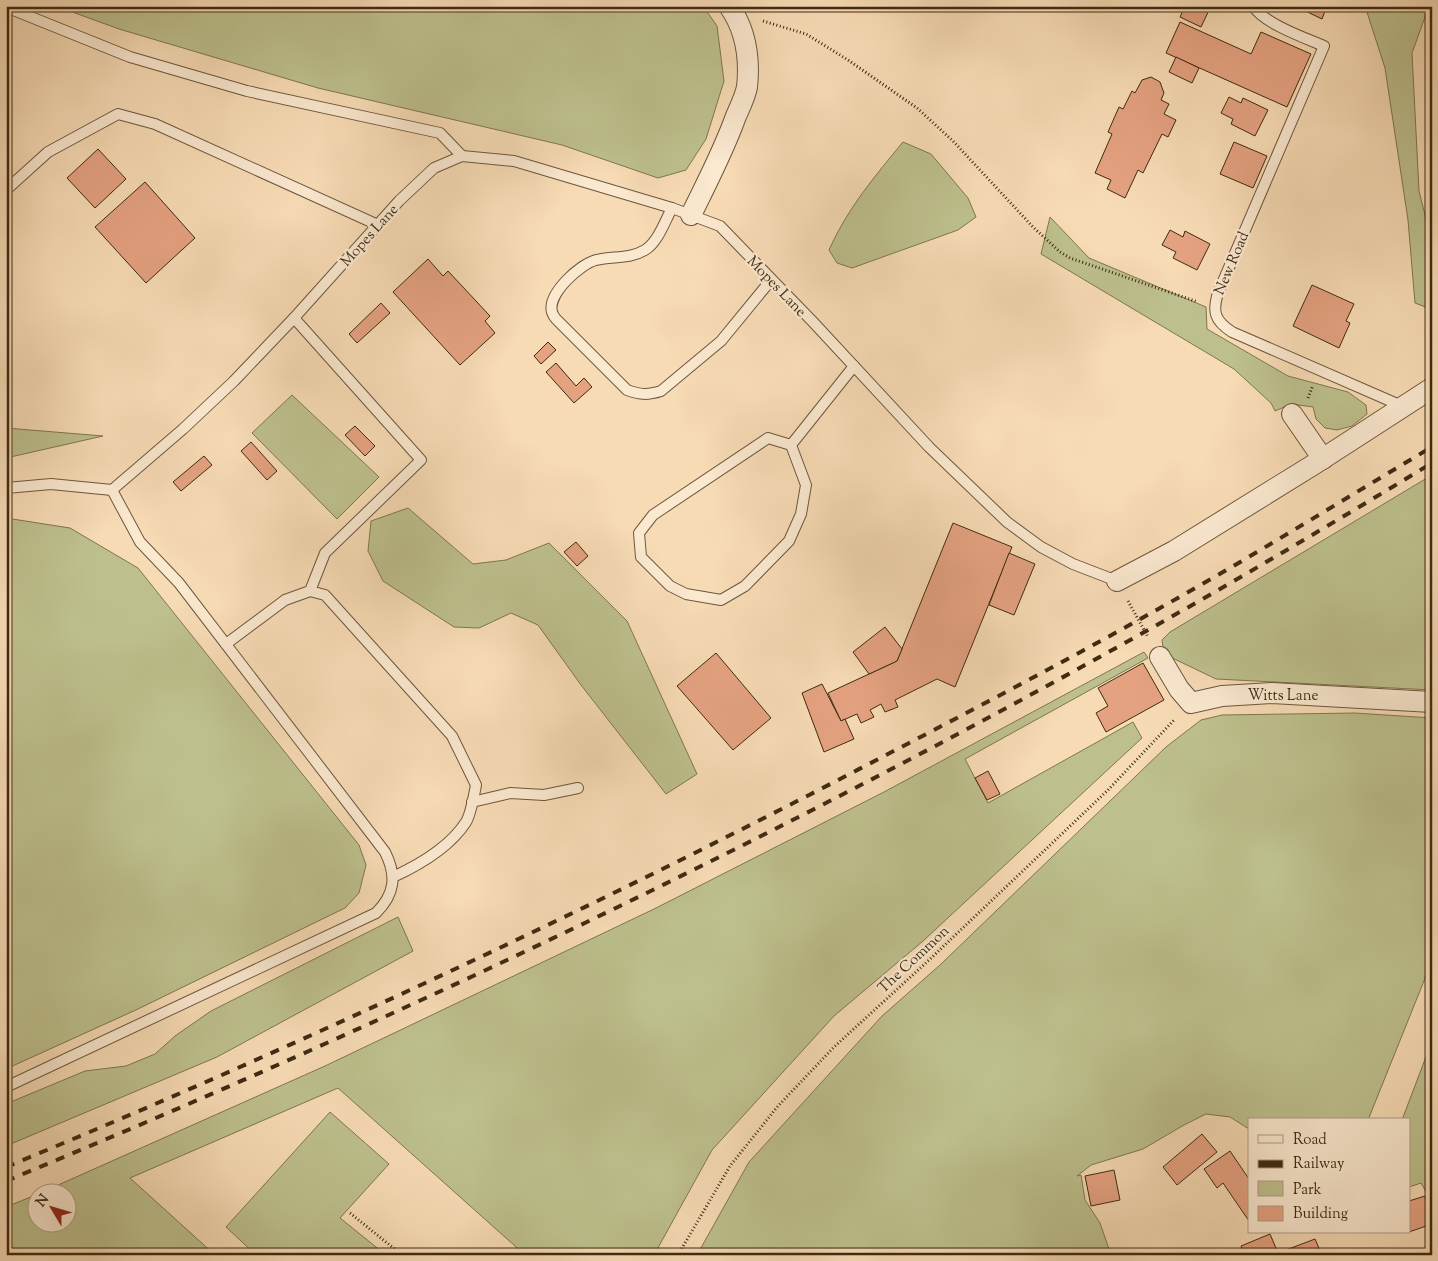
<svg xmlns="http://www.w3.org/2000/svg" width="1438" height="1261" font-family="'Sorts Mill Goudy',serif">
  <rect width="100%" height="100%" fill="#f7dbb5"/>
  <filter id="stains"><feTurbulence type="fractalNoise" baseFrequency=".004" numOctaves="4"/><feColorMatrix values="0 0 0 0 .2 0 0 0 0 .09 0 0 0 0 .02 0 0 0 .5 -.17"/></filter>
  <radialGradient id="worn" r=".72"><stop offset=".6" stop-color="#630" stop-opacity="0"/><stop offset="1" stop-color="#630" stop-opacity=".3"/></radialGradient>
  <g fill="#bdc08d" stroke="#7e7650">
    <path d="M56,6H703L717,26L724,81L706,139L686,170L658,178L562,145L318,88L119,29Z"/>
    <path d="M1365,6H1429L1412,53L1419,191L1432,243V304L1428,308L1415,303L1408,220L1385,68Z"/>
    <path d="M903,142L931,154L968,198L976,217L958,230L852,268L837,263L829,250C847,209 875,176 903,142Z"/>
    <path d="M1050,217L1089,258L1206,307L1207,329L1288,376L1348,392L1366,405L1367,414L1352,426L1337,430L1325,428L1316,419L1313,407L1291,404L1275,411L1271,403L1234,369L1041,254Z"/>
    <path d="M292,395L379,477L337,519L252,433Z"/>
    <path d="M6,428L103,436L6,458Z"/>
    <path d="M1432,475V690L1216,679L1164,654L1162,640L1170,632Z"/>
    <path d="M408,508L473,564L506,560L549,543L627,621L697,774L666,794L581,685L538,625L511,613L479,628L454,627L383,581L368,551L371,521Z"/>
    <path d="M6,518L70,528L138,568L359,845L366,865L359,893L345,908L138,1009L6,1069Z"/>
    <path d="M1144,652L1148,658L965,759L988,803L1133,722L1142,738L923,941L834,1016L712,1150L654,1255H525L338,1088L130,1178L215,1255H6V1207L38,1194V1224H68V1194H38L325,1066L654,909L884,792Z"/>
    <path d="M1355,713L1432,718V961L1368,1120H1249V1129L1230,1117L1206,1114L1184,1125L1143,1149L1091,1165L1077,1176L1081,1175L1085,1200L1100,1223L1111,1255H697L749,1162L882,1016L940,965L1166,747L1201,720L1222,715Z"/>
    <path d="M398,917L413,951L217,1057L6,1146V1104L85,1071L126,1066L155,1054L175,1036L211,1011Z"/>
    <path d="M1432,1041V1202L1421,1183L1409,1187V1120H1402Z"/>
    <path d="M330,1112L389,1164L340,1218L386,1255H256L226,1227Z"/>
  </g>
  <g fill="#e5a281" stroke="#3e2b13">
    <path d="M1185,6H1211L1201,27L1180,17Z"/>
    <path d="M1295,6H1327L1322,19Z"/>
    <path d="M1180,22L1251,54L1261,32L1311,54L1287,107L1166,53Z"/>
    <path d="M1176,57L1199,68L1192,83L1169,72Z"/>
    <path d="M1151,77L1160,82L1164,93L1161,100L1169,104L1164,114L1176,120L1168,137L1162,134L1143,173L1138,170L1125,198L1107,189L1111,180L1095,173L1112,134L1108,132L1119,107L1123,109L1132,91L1135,93L1142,80Z"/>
    <path d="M1229,97L1241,103L1243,98L1268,110L1255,136L1231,124L1233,119L1221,113Z"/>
    <path d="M1234,142L1267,156L1253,188L1220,174Z"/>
    <path d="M98,149L126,179L95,208L67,178Z"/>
    <path d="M145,182L195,238L146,283L95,227Z"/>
    <path d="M1170,230L1183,237L1185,231L1210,244L1197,270L1173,258L1176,252L1162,245Z"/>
    <path d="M428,259L443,276L448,271L490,316L485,321L495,333L460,365L393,292Z"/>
    <path d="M1312,285L1354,304L1346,321L1350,323L1339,348L1293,326Z"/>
    <path d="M381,303L390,313L357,343L349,334Z"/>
    <path d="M548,342L556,350L541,364L534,356Z"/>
    <path d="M556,363L576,386L584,378L592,387L574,403L546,372Z"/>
    <path d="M355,426L375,446L365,456L345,435Z"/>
    <path d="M251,442L277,471L267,480L241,451Z"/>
    <path d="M204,456L212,465L181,491L173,482Z"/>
    <path d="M953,523L1012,547L955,687L937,679L895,700L898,707L885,712L881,704L870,710L874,717L861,723L857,714L841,721L828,693L897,661Z"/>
    <path d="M576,542L588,556L577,566L564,552Z"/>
    <path d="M1009,553L1035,564L1014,615L989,605Z"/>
    <path d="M885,627L902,649L897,661L869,674L853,652Z"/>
    <path d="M716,653L771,718L733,750L677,686Z"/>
    <path d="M1143,663L1164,700L1106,732L1096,713L1108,706L1098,688Z"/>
    <path d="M822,684L841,721L845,719L854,739L824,752L802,693Z"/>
    <path d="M988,771L1000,794L987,800L975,778Z"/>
    <path d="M1202,1134L1217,1152L1177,1185L1163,1167Z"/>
    <path d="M1230,1151L1249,1179V1221L1223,1183L1217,1188L1204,1169Z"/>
    <path d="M1114,1170L1120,1200L1091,1206L1085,1176Z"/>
    <path d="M1425,1196L1432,1219V1224L1409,1232V1201Z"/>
    <path d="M1270,1234L1278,1253L1315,1239L1322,1255H1245L1241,1246Z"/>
  </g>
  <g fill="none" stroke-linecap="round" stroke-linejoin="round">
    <defs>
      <g id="service">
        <path d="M1253,6C1263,23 1305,38 1324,46L1218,293C1212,312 1215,321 1232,332L1402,406"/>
        <path d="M6,7L130,57L247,91L440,133L462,156"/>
        <path d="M6,190L48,152L118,114L155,124L378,225"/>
        <path d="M672,208C665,221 658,242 645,250C630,259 613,256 596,260C580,264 547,294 552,312C553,315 554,317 556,319L627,390C640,395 648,395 661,391L721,341L771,280"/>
        <path d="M294,318L421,460L325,553L310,591"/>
        <path d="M791,445L806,485L801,514L789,541L745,586L721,600L686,594L670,586L641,557L639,533L653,515L768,438L791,445L854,366"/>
        <path d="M6,488L51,484L112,490"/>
        <path d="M112,490L183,429L234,381L294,318L399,201L434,168L462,156L514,161L672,208L720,226L814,323L929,447L1007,522L1041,547L1073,564L1117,581"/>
        <path d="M226,644L285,600L310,591L325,595L452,736L476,785C474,795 471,814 466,822C450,847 419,865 393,877"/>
        <path d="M472,802L510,793L544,795L578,788"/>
        <path d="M6,1087L376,913C395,894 397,876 385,852L179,583L140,542L112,490"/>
      </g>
      <g id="minor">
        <path d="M691,215C707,182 724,150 736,116C740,107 745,97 747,87C750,59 746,30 729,6"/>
        <path d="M1292,414L1323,459"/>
        <path d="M1117,581L1174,551L1313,465L1432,388"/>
        <path d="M1160,657L1179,689L1191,703L1222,696L1272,693L1432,702"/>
      </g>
    </defs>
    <use href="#service" stroke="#6c573c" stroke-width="12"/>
    <use href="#minor" stroke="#6c573c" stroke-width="22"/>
    <g stroke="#3e2b13" stroke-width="3" stroke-dasharray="1 2.5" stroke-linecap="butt">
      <path d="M763,21L806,34L848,60L917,108L953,141L1033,227L1060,252L1070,258L1198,302"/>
      <path d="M1308,398L1313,385"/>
      <path d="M1128,601L1148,637"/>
      <path d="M350,1213L402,1255"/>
      <path d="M678,1255L730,1166L778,1106L834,1047L928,961L1108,790L1175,719"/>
    </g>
    <use href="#service" stroke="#fae8cf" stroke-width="10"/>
    <use href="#minor" stroke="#fae8cf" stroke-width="20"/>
    <g stroke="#3e2b13" stroke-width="4" stroke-dasharray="9 9" stroke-linecap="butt">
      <path d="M6,1167C299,1046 585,912 865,766C984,704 1102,642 1218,575C1290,533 1361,489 1432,447"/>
      <path d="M6,1181C397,1020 779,837 1148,630C1244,576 1338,520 1432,463"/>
    </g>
  </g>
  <g text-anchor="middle" stroke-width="4.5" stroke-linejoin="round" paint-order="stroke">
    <g font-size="15" fill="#3e2b13" stroke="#fae8cf">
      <text transform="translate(369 235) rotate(-48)" y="5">Mopes Lane</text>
      <text transform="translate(1231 263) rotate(-67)" y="5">New Road</text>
      <text transform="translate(777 286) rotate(46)" y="5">Mopes Lane</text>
      <text x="1283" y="700">Witts Lane</text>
      <text transform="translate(913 959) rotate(-43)" y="5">The Common</text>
    </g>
  </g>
  <rect width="1438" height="1261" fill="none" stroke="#f7dbb5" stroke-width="25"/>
  <rect x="8" y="8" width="1423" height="1246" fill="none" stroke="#3e2b13" stroke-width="2.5"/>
  <rect x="12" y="12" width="1413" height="1236" fill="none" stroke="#3e2b13"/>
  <rect x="1248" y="1118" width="162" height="115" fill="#fae8cf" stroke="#af9c84"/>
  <rect x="1258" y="1135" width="25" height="8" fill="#fae8cf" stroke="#af9c84"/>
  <text x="1293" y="1144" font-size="15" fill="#3e2b13">Road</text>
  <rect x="1258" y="1160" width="25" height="8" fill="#3e2b13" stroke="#af9c84"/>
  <text x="1293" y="1168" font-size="15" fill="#3e2b13">Railway</text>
  <rect x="1258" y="1181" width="25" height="15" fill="#bdc08d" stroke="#af9c84"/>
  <text x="1293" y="1194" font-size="15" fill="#3e2b13">Park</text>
  <rect x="1258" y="1206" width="25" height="15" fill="#e5a281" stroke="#af9c84"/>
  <text x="1293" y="1218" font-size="15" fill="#3e2b13">Building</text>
  <g transform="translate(52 1208) rotate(308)"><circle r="24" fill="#fae8cf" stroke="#af9c84"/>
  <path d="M0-4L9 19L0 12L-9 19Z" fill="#8f2418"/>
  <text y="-8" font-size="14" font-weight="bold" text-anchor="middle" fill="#3e2b13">N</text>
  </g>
  <rect width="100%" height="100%" filter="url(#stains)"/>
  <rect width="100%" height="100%" fill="url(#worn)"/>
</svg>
